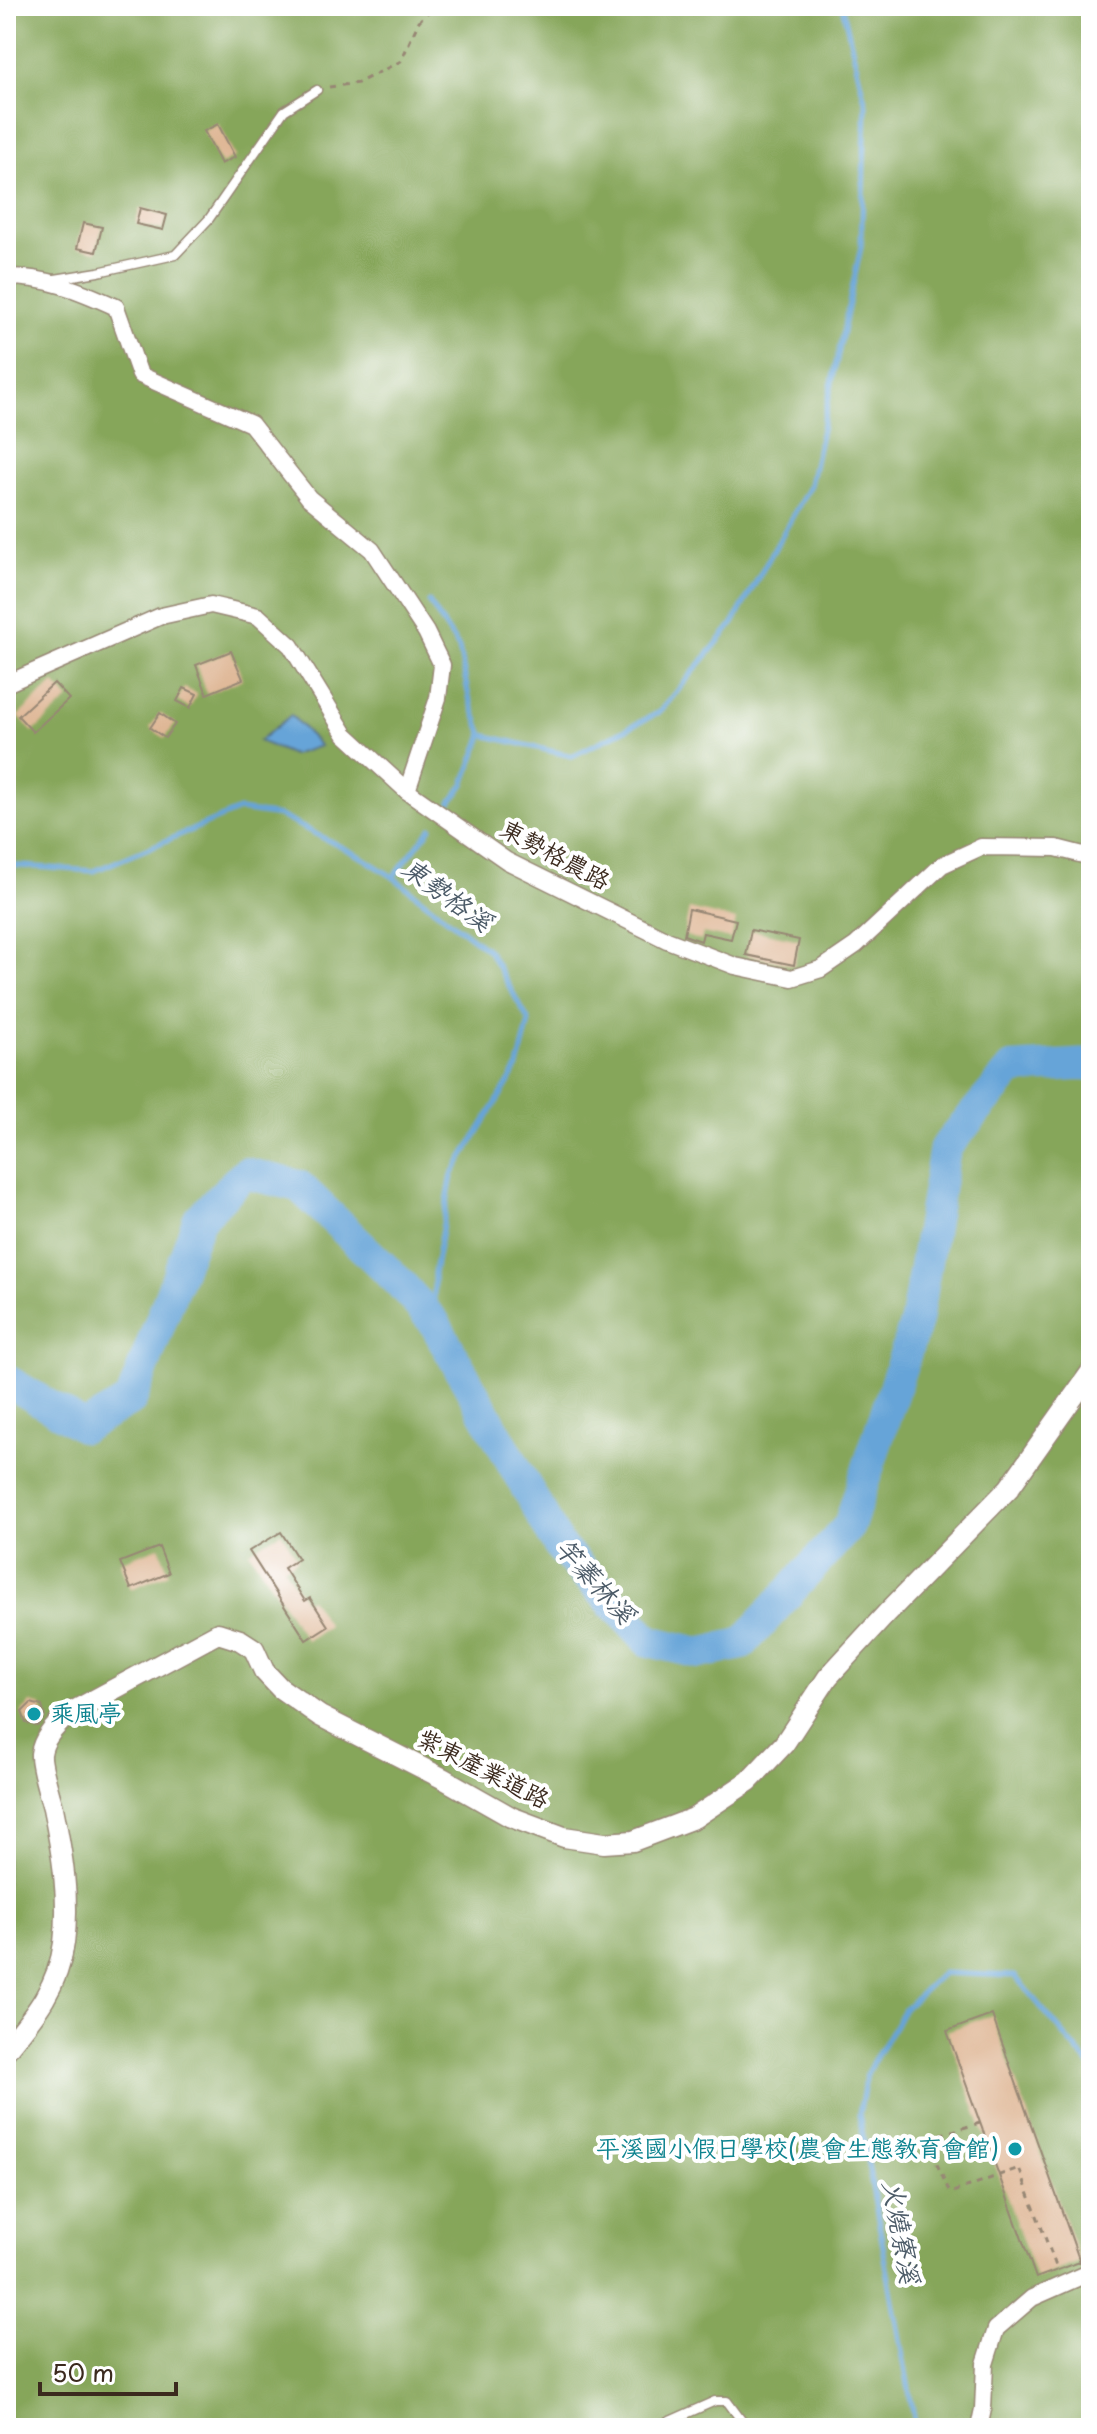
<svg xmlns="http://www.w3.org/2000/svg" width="1097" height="2434" font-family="'Playpen Sans','LXGW WenKai TC',sans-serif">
  <rect width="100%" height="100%" fill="#fff"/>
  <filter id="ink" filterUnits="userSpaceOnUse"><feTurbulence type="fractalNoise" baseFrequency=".0125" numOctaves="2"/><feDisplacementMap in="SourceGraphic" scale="16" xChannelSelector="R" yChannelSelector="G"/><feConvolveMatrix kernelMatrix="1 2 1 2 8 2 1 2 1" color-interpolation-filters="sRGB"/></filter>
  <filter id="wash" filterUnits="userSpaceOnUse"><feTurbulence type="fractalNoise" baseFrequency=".006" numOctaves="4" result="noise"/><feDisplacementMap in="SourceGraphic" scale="32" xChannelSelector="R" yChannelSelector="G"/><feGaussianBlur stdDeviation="1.8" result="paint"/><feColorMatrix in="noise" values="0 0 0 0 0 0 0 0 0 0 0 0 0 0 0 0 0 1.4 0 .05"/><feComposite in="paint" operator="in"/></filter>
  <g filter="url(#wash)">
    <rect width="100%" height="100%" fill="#f3e4c9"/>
    <rect fill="#86a65a" stroke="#60683c" stroke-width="2" x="6" y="6" width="1085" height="2422"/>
    <path fill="#66a4d8" stroke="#50677b" stroke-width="2" d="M291,715L320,746L292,755L259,741Z"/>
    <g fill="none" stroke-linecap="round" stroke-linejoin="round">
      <g stroke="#66a4d8" stroke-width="5">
        <path d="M429,602L459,648L469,697L483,735"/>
        <path d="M451,802L464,784L483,735L572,756L660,712L732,625L810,485L861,247L866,105L842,6"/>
        <path d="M6,865L94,871L239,810L280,816L363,858L393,877L489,951L529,1021L518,1067L452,1175L434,1273V1322"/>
        <path d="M393,877L431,828"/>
        <path d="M916,2428L859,2114L867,2073L904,2009L942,1973L1015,1976L1091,2067"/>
      </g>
      <path stroke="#66a4d8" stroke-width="32" d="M6,1380L84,1427L131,1400L199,1219L245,1173L299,1186L399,1282L434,1322L559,1546L649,1641L699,1653L742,1644L849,1526L916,1321L945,1148L1012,1069L1091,1064"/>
    </g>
    <g id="blocks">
      <g fill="#dfb796">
        <path d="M218,124L235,157L221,164L204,131Z"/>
        <path d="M140,208L167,215L163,230L136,224Z"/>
        <path d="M83,223L102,227L96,252L77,248Z"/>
        <path d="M231,651L243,679L207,694L196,665Z"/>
        <path d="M54,683L69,699L33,732L18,716Z"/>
        <path d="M184,688L197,694L190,708L177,701Z"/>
        <path d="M160,713L175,724L165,738L150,728Z"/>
        <path d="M689,909L736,920L731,939L703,933L701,941L684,935Z"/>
        <path d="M751,930L799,940L794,965L746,955Z"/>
        <path d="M281,1532L298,1559L284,1568L305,1601L310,1598L328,1626L306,1640L249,1551Z"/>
        <path d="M159,1547L169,1573L131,1589L120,1562Z"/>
        <path d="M31,1703L42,1706L45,1717L37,1726L26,1723L22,1712Z"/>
        <path d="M992,2015L1080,2262L1036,2278L947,2031Z"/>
      </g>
    </g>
  </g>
  <g filter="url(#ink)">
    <use href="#blocks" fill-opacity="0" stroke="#978774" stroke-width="2"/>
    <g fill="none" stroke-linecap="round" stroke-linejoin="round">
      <defs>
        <g id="service">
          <path d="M55,279L98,272L175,255L209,219L284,111L317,90"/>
          <path d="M654,2428L715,2401H727L747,2428"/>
        </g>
        <g id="minor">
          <path d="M6,277C47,277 79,290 116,307L140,375L251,424L309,498L372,550L426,632L442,665L438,698L407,791"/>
          <path d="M6,684L161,616L211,605L258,616L291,646L345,734L407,791L507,861L667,940L735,966L792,978L821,969L856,945L942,865L981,847L1056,848L1091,857"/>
          <path d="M979,2428L983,2409L985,2364L996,2329L1032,2298L1091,2272"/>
        </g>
        <path id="tertiary" d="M6,2050C34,2016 58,1988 64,1943C70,1898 62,1852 53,1808C50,1796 40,1765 41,1754C43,1737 57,1725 68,1714L218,1633L240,1640L254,1649L264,1671L280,1688L320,1716L444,1779L511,1817L564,1837L604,1843L633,1841L694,1818L749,1781L784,1744L828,1677L887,1613L1009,1488L1091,1372"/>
      </defs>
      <use href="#service" stroke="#978774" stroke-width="11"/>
      <use href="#minor" stroke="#978774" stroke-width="19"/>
      <use href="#tertiary" stroke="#978774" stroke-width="23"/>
      <g stroke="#978774" stroke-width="3" stroke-dasharray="6 6" stroke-linecap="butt">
        <path d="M329,87L358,83L401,61L419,21L434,6"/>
        <path d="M980,2123L938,2135L937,2164L950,2193L1019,2168L1057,2269"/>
      </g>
      <use href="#service" stroke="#fff" stroke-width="8"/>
      <use href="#minor" stroke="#fff" stroke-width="16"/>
      <use href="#tertiary" stroke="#fff" stroke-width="20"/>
    </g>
  </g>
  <g fill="#0f9aa8" stroke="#fff" stroke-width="3">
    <circle cx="34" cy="1714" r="8"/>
    <circle cx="1015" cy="2149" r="8"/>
  </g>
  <g text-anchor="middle" stroke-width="8" stroke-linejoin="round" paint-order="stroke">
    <g font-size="24" fill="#3b2a1e" stroke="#fff">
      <text transform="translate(555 855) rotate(28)" y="8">東勢格農路</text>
      <text transform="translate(483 1769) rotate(27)" y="8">紫東產業道路</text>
    </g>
    <g font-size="24" fill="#0d838f" stroke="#fff" text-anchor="start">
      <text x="50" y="1722">乘風亭</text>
      <text x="999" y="2157" text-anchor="end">平溪國小假日學校(農會生態教育會館)</text>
    </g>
    <g font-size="26" font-style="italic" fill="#4c5b68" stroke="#fff">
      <text transform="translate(447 895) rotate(36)" y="9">東勢格溪</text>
      <text transform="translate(595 1581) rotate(48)" y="9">竿蓁林溪</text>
      <text transform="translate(901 2232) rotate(80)" y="9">火燒寮溪</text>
    </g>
  </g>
  <rect width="1097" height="2434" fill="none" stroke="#fff" stroke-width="32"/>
  <path d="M40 2382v12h136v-12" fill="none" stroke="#3b2a1e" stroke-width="4"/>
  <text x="52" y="2382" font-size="24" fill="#3b2a1e" stroke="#ffffff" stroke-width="6" paint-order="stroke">50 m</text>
</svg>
